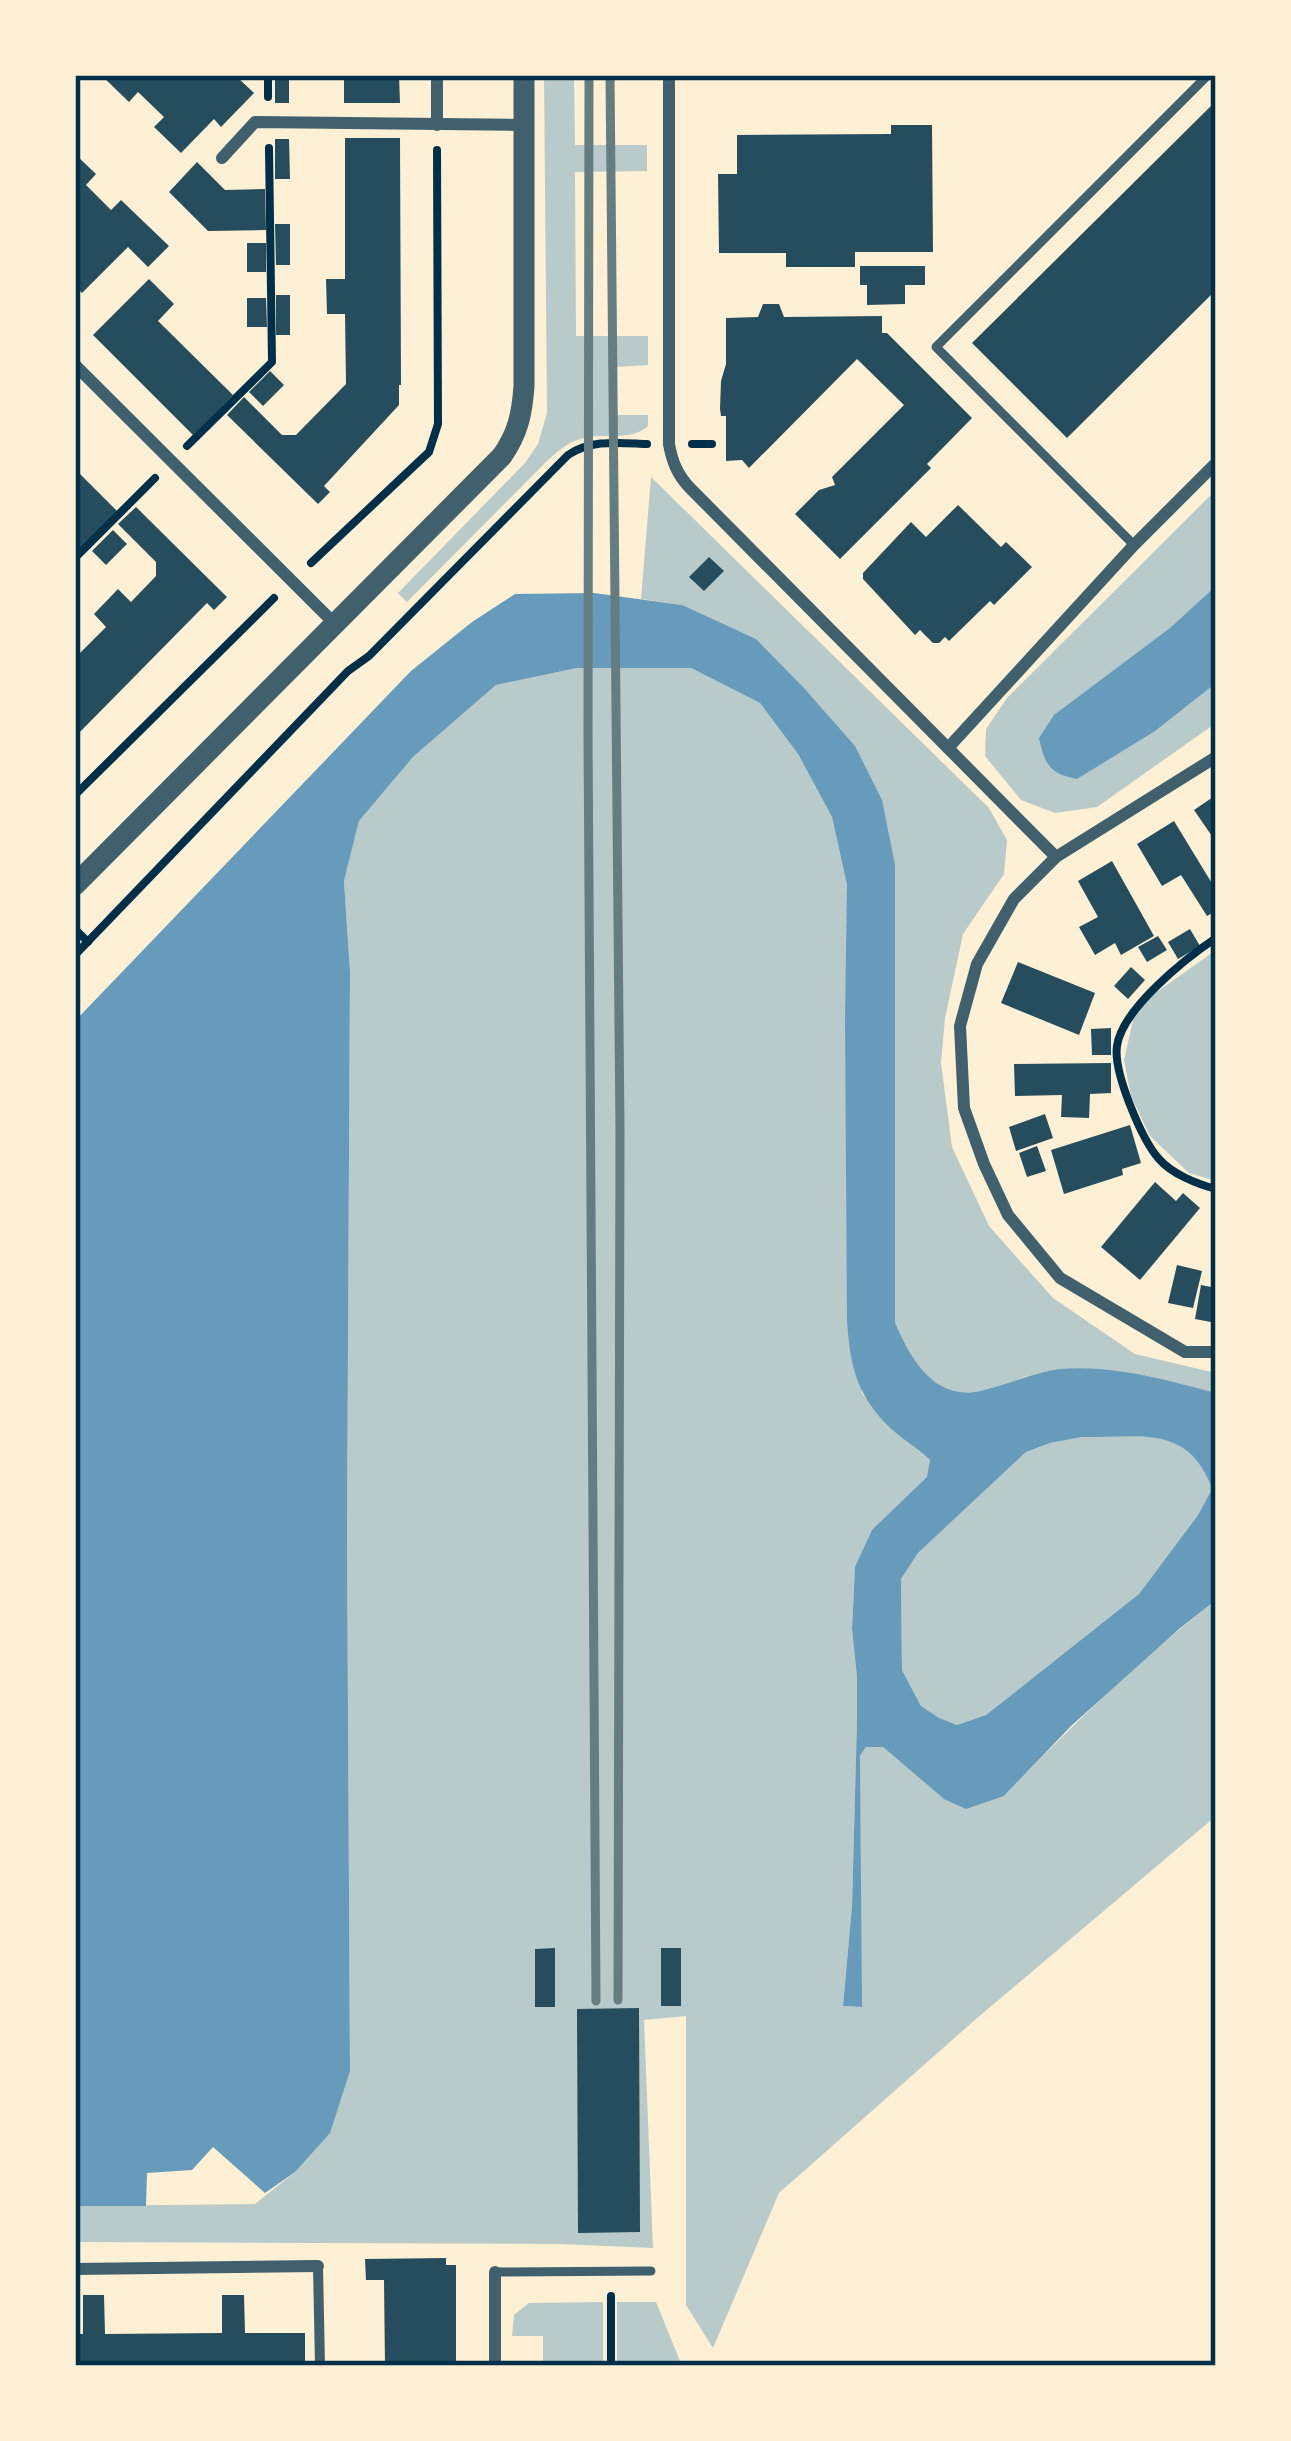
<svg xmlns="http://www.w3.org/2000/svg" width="1291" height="2441" font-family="Poppins,sans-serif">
  <rect width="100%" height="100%" fill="#fdf0d5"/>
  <g fill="#b9caca">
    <path d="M544,75H574L575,145H647V171L575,172L576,336H648V365L616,367L617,415H648V426C631,442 602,432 580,439C566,443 556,453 546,462L407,602L398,593L525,463L538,444L547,413Z"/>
    <path d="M651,477L989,808L1007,840L1004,874L963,934L945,1018L941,1063L952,1147L989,1226L1053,1298L1135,1354L1216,1373V1393C1165,1380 1113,1367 1061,1370C1033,1371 1006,1385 980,1391C934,1401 910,1358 895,1322V865L682,605L641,599Z"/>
    <path d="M1216,490V723L1097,807L1055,813L1021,800L985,756L986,729L1007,698Z"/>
    <path d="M577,668H691L760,703L798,754L832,817L847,885L862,1393L887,1425L930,1460L928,1477L904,1502L855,1567L852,1629L857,1677V1720L852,1906L843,2006L861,2007L860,1756L866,1747H883L944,1799L1004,1796C1071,1726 1140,1659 1216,1600V1816L976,2019L779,2193L713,2348L686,2305V2016L644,2020L653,2248L559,2244L75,2242V2206L255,2204L295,2172L350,2071L347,1535L350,972L344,881L359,821L413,757L496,685Z"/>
    <path d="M1216,950V1181L1189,1173L1150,1136L1131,1096L1124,1060L1134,1016L1154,994Z"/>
    <path d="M1082,1437C1110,1437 1163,1431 1187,1448C1200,1458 1206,1474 1212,1489L1198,1515L1139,1594L986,1715L957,1725L939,1719L921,1706L902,1670L901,1579L918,1553L1026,1452L1050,1443Z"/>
    <path d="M603,2302V2366H543V2336H512L514,2315L529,2303Z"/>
    <path d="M617,2302H656L682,2366H617Z"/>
  </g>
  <g fill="#669bbc" fill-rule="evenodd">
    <path d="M1216,586V683L1155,731L1077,779C1050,774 1045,765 1039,738L1054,715L1170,628Z"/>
    <path d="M594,593L682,605L756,639L803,687L855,746L882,800L895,865V1322C910,1358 934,1401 980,1391C1007,1385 1033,1372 1061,1369C1114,1365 1165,1380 1216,1393V1600L1179,1629L1071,1726L1004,1796L966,1809L944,1799L883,1747H866L860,1756L862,2007L843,2006L852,1906L857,1720V1677L852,1629L855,1567L872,1530L927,1477L930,1460C916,1447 899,1437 886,1424C855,1391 850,1363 847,1320L845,1020L847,885L832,817L798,754L760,703L691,668H577L496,685L413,757L359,821L344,881L350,972L347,1535L350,2071L330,2133L295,2172L265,2193L213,2147L192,2170L147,2173L146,2206H75V1021L411,671L472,622L515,594ZM1082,1437C1139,1438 1189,1423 1212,1489L1198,1515L1139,1594L986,1715L957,1725L939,1718L921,1706L902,1670L901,1579L918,1553L1026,1452L1050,1443Z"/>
  </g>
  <g fill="#264d5e">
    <path d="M101,75H235L254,93L221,127L214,119L181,153L154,127L164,117L138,92L129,102Z"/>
    <rect x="275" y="75" width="14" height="28"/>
    <path d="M344,75H399L400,103H344Z"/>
    <path d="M1216,101V290L1067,438L972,343Z"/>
    <path d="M891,125H932L933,252H855V267H786V253H719L718,174H737V135L891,134Z"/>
    <path d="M345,138H400L401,385H399V405L324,486L330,492L318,504L227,415L244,397L282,435H296L346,384L345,314H327L326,279H345Z"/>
    <path d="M275,139H289L290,179H275Z"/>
    <path d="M75,154L96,174L86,185L111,210L121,200L169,246L148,267L128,247L82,293L75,286Z"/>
    <path d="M197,162L225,190L265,189L266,230L208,231L169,192Z"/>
    <path d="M275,224H290V265H276Z"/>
    <rect x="247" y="243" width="19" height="29"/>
    <path d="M860,266H925V285H905V304L867,305V285H860Z"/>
    <path d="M149,279L174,304L158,321L233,395L193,435L93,335Z"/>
    <rect x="276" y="295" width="14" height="40"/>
    <path d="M247,298H266L267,327H247Z"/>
    <path d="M763,304H779L784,317L882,316V333H887L972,418L927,464L931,468L840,559L795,514L819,490L835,485L832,477L904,405L857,359L749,468L742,460L726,461V416H721L720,409L721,381L726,364V318L758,317Z"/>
    <path d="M270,371L284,385L263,406L249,392Z"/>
    <path d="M75,469L117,511L78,551L75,548Z"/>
    <path d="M958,505L1001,547L1006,542L1032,567L994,605L990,601L949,641L945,637L939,643H933L920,630L915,635L863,579V573L911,522L926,537Z"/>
    <path d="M136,507L227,597L214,610L207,603L75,737V658L106,627L94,614L118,589L131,602L156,576V562L118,524Z"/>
    <path d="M113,530L127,544L106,565L92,551Z"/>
    <path d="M709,557L724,571L704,591L689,577Z"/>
    <path d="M1216,795V842L1194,810Z"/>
    <path d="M1174,821L1216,890V911L1207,916L1181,875L1162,886L1137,844Z"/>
    <path d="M1112,861L1154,936L1121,955L1115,943L1095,955L1079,927L1098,917L1078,881Z"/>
    <path d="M1190,929L1200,946L1178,959L1168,942Z"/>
    <path d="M1158,936L1167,950L1147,962L1138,947Z"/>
    <path d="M1018,962L1095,993L1079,1035L1001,1003Z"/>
    <path d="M1131,967L1145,980L1128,999L1114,986Z"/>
    <path d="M1111,1028V1055H1092L1091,1029Z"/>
    <path d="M1111,1063V1093L1090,1094L1089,1118L1061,1117L1062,1095L1015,1096L1014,1064Z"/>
    <path d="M1045,1114L1053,1138L1016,1151L1009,1127Z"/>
    <path d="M1130,1125L1141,1163L1122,1169L1123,1175L1064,1194L1051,1150Z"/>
    <path d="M1037,1146L1046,1171L1027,1177L1019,1153Z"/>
    <path d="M1155,1182L1176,1201L1183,1193L1200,1208L1140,1280L1101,1247Z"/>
    <path d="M1177,1265L1202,1271L1193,1308L1168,1303Z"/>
    <path d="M1201,1285L1216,1288V1323L1195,1319Z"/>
    <path d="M555,1948V2007H535V1949Z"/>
    <rect x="661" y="1948" width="20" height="58"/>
    <path d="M639,2008L640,2232L578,2233L577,2009Z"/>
    <path d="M446,2258V2265H456V2366H385L384,2280H366L365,2259Z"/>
    <path d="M83,2295H104L105,2334L222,2333V2295H244L245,2333H305V2366H75V2334H83Z"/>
  </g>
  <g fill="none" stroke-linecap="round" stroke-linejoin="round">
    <g stroke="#003049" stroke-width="8">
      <path d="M268,75V97"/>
      <path d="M692,444H712"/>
      <path d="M187,446L272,362L269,148"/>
      <path d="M75,558L155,478"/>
      <path d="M311,563L429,452L438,424L437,150"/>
      <path d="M75,795L274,598"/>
      <path d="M75,929L88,942"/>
      <path d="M1216,938C1186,958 1122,1009 1117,1046C1113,1072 1142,1140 1159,1159C1172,1174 1197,1184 1216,1189"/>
      <path d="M75,955L348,671L369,656L568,455C592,439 619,443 647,444"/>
      <path d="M611,2296V2366"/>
    </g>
    <g stroke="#3f606c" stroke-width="9">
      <path d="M1134,545L936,347L1208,75"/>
      <path d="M495,2272L651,2271"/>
    </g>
    <path stroke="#3f606c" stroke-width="10" d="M318,2266L320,2366"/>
    <g stroke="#3f606c" stroke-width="12">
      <path d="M437,75V125"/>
      <path d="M669,75V444C672,461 677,474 689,487L1056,857L1014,899L977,964L960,1026L964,1108L984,1164L1008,1215L1060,1278L1185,1352H1216"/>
      <path d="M222,158L255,122L524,125"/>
      <path d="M75,365L336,625"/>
      <path d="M948,748L1134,545L1216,463"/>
      <path d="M1056,857L1216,757"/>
      <path d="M75,2269L318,2266"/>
      <path d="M495,2272V2366"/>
    </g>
    <path stroke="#3f606c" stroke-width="21" d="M75,885L502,456C518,433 522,414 524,386V75"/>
    <g stroke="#657d81" stroke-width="9">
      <path d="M589,75L588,732L596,2001"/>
      <path d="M610,75L620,1129L618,2000"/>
    </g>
  </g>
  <rect width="1291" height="2441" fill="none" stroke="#fdf0d5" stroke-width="156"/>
  <rect x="78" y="78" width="1135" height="2285" fill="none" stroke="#003049" stroke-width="4.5"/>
</svg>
